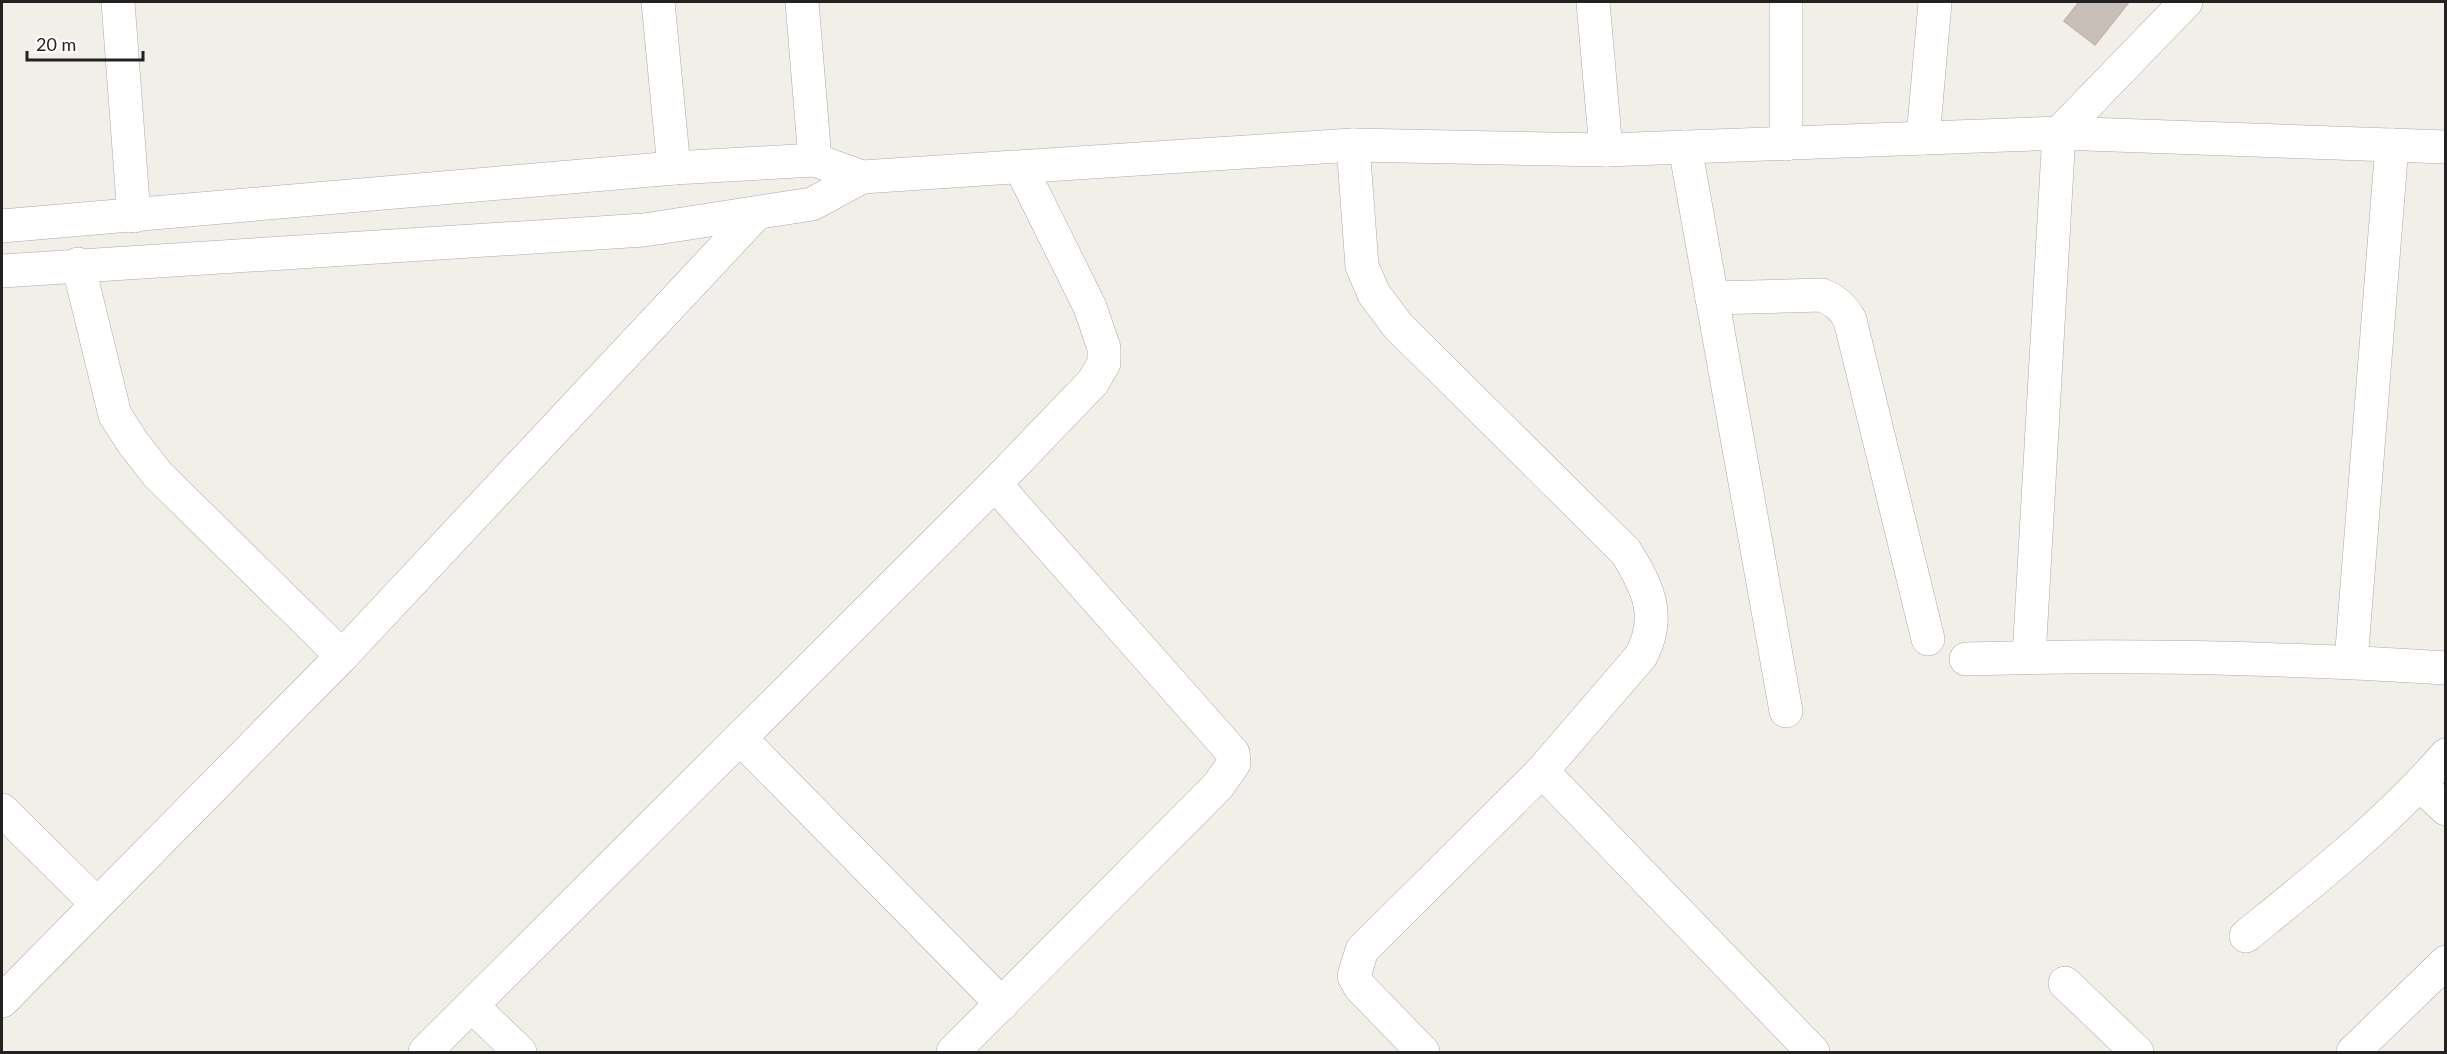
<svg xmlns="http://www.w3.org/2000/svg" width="2447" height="1054" font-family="Lato,sans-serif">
  <rect width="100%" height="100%" fill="#f2efe9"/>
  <path fill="#c7bfb8" stroke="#c4b6ab" stroke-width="1.5" d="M2079,2H2129L2095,45L2064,21Z"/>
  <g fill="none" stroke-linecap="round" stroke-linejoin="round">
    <defs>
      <g id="minor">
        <path d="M118,2L134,216"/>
        <path d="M658,2L674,168"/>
        <path d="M802,2L815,160"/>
        <path d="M1593,2L1606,150"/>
        <path d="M1923,138L1935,2"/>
        <path d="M1786,144V2"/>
        <path d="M1353,145L1362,266L1374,294L1398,326L1626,552C1648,588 1662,616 1641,656L1542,771L1362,950L1354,976L1360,987L1423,1052"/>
        <path d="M1685,147L1786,711"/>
        <path d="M78,264L115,415L133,443L158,475L342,656"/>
        <path d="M1712,298L1822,295C1835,300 1843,307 1850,320L1928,639"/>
        <path d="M2029,657L2059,133L2186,2"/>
        <path d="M1966,659C2125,654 2286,658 2446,668"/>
        <path d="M2351,662L2392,145"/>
        <path d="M740,738L1002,1004"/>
        <path d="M1542,771L1813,1052"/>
        <path d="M2420,785L2446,809"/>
        <path d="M2,810L97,904"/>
        <path d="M2246,936C2316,879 2386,824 2446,755"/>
        <path d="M2065,983L2137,1052"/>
        <path d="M2,1001L342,656L756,214"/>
        <path d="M472,1006L520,1052"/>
        <path d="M425,1052L995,484L1093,382L1104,363V348L1090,307L1021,168"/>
        <path d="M953,1052L1218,786L1234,763L1233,753L995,484"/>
        <path d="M2353,1052L2446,962"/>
      </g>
      <g id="tertiary">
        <path d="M2,226L674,168L815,160L862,177L1353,145L1606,150L2059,133L2446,147"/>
        <path d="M2,271L644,230L812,204L862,177"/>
      </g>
    </defs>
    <use href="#minor" stroke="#a9a9a9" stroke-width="34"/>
    <use href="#tertiary" stroke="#a9a9a9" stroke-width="34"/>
    <use href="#minor" stroke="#fff" stroke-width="33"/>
    <use href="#tertiary" stroke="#fff" stroke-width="33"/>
  </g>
  <rect width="2447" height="1054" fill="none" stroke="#222222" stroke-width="6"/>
  <path d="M27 51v9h116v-9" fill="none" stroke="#222222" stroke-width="3"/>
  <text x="36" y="51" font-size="18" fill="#222222" stroke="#ffffff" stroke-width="4.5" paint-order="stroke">20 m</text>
</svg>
